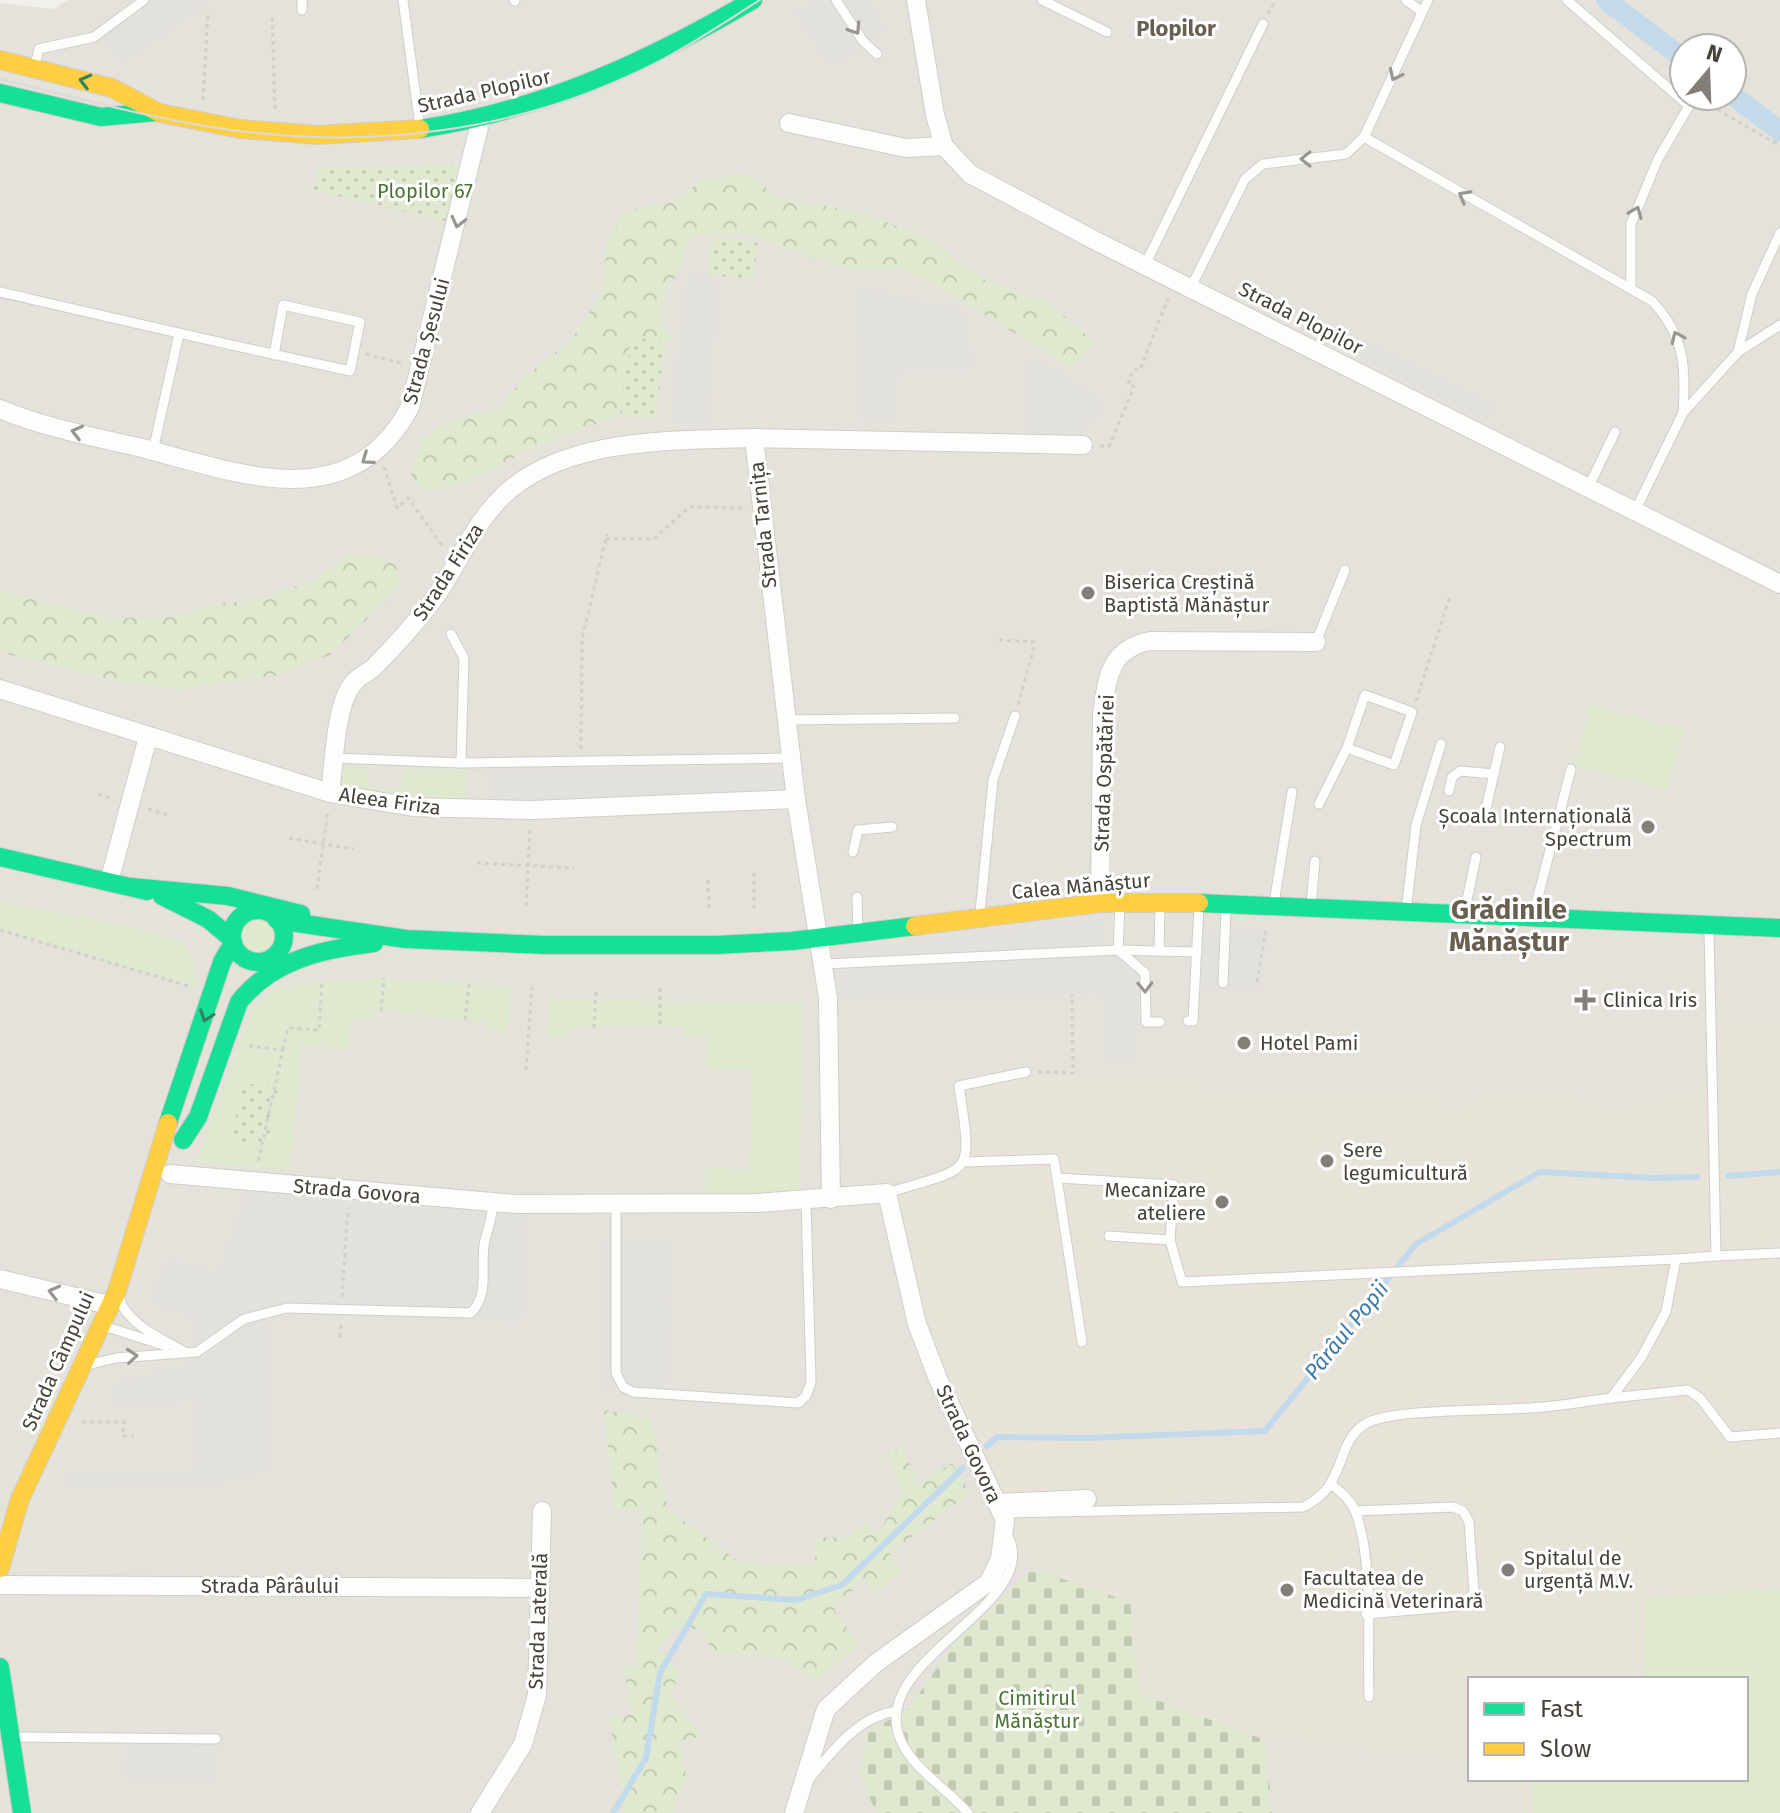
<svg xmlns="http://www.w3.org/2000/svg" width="1780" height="1813" font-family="'Fira Sans',sans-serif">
  <defs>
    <pattern id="forest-crowns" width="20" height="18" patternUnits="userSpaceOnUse" patternTransform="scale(2)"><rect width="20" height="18" fill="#dfe9cf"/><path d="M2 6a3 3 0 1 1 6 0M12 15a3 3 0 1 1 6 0" fill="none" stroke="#c1c9b2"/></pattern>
    <pattern id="cemetery-stones" width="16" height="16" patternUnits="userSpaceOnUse" patternTransform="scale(2)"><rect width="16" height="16" fill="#dfe9cf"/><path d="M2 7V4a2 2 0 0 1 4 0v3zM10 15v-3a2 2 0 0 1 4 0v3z" fill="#c1c9b2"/></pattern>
    <pattern id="park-dots" width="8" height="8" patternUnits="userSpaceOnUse" patternTransform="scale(2)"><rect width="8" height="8" fill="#dfe9cf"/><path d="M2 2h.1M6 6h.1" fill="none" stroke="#c1c9b2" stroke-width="1.8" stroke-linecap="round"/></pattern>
  </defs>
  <rect width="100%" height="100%" fill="#f2f0ed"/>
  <path fill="#e5e2db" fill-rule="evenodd" d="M68,0H1780V1813H0V3L53,9ZM1684,48H1732V96H1684ZM1470,1679H1746V1779H1470Z"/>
  <path fill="#e7e3d9" d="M1711,1024H1780V1813H1520L1515,1779H1746V1679H1470V1763L1265,1740L1140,1694L1130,1602L1033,1569L1005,1531L938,1379L887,1193L965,1162L959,1086L1026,1072L1206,1075L1207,1092L1444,1094L1446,1107L1474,1103L1475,1095H1574L1612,1109L1711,1084Z"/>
  <g fill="#dfe9cf">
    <path d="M1590,705L1684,730L1668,791L1574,767Z"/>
    <path d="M341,767L367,769L368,787L402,788L403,769H467L465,801L341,791Z"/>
    <path d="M0,902C31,908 164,929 182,943C196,955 196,972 197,989L0,930Z"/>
    <circle cx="257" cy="936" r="20"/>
    <path d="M378,978L512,986L508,1033L486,1030L487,1023L375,1010L374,1020L352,1018L349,1050L302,1045L291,1170L197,1163L252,1008L278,986Z"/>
    <path d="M550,999L803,1003L800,1201L704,1204L705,1167L748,1170V1152L752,1151L751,1070L705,1069L706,1037H684L683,1028H570L569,1038L547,1037Z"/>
    <path d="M1780,1589V1813H1534L1532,1779H1746V1679H1645L1646,1598Z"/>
  </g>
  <g fill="url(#forest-crowns)">
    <path d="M747,174L780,198L864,213L930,240L983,279L1050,304L1095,342L1072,368L954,296L900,269L848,270L743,234L712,233L689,240L680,271L665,292L662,324L674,338L666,342L631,337L620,415L525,452L469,482L428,491L410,478L421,442L444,423L499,408L526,376L571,340L602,294L607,242L626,211L670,203L704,179Z"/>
    <path d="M350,555H376L395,565L402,585L330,655L279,675L181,690L101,679L0,652V590L107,617L158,619L218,604L253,600L312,581Z"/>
    <path d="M604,1410L653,1419L667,1508L739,1562L815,1566L816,1538L844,1537L868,1522L875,1537L902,1495L888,1455L904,1446L917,1484L952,1463L970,1493L889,1554L903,1572L874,1593L864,1578L834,1610L859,1644L815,1682C783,1650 757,1656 715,1654L699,1629L676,1628L658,1649L679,1673L671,1695L701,1735L680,1744L687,1779L673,1813H622L624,1808L609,1719L632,1714L623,1665L637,1667L642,1510L614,1509Z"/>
  </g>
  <path fill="url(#cemetery-stones)" d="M1033,1569L1130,1602L1140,1694L1265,1740L1272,1813H876L861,1775L867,1733L909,1708L954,1644Z"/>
  <g fill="url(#park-dots)">
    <path d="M459,165L446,221L313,190L319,168Z"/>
    <path d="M712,237L758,242L754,279L708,275Z"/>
    <path d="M631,337L666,342L655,420L620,415Z"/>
    <path d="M241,1083L278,1086L269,1146L232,1140Z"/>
  </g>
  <g fill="#e3e1de">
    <path d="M149,0L211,2L121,64L101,34Z"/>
    <path d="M815,0H869L888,31L830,67L795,12Z"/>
    <path d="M687,273L718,276L709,424L671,423Z"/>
    <path d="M856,286L965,311L973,370H898L897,420H860Z"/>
    <path d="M1313,314L1496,405L1488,421L1305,330Z"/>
    <path d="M1030,356L1101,398V419H1084L1083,432L1026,431Z"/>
    <path d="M490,770H786L787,794L490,800Z"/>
    <path d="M1103,919V951L1118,950L1138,968L1137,1059L1104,1060L1103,994L843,999L840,950Z"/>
    <path d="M1202,930L1270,932L1261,988L1200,990Z"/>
    <path d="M248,1187L527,1214L522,1322L268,1317V1471L216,1485L67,1487V1471L193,1473L195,1401L112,1407L111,1384L193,1364L196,1317L150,1303L166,1258L218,1272Z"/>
    <path d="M604,1239L672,1240L669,1390L602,1389Z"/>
    <path d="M126,1743L217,1744V1780L125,1779Z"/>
  </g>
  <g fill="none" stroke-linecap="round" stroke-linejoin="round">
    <g stroke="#c2daeb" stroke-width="6">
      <path d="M1728,1176L1780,1172"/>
      <path d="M987,1446L997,1437L1087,1438L1265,1431L1416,1244L1540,1172L1653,1178L1697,1177"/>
      <path d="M613,1813L646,1758L660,1673L706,1594L796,1600L842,1585L963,1468"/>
    </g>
    <g stroke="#c2daeb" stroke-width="20">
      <path d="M1606,0L1684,59"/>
      <path d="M1732,95L1780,131"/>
    </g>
    <defs>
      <g id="lane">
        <path d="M302,0V10"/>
        <path d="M403,0L420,127"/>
        <path d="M514,0L515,1"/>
        <path d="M836,0L863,41L877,54"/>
        <path d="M1042,0L1107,32"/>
        <path d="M1406,0L1421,11"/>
        <path d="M1567,0L1689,106L1658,159L1631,224V289"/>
        <path d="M35,65L39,49L94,37L144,0"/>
        <path d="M1364,137L1652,301C1685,336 1686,368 1683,413"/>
        <path d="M1145,265L1263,24"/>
        <path d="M1191,287L1245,179L1263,164L1346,154L1364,137L1428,0"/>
        <path d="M0,292C117,319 233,346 350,371L360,322L283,305L274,355"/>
        <path d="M1738,352L1752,294L1780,233"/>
        <path d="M153,451L179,334"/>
        <path d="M1588,488L1615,432"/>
        <path d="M1635,511L1683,413L1738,352L1780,325"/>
        <path d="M451,634L464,658L461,763"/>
        <path d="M1316,642L1345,570"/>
        <path d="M1365,695L1412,712L1394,765L1347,748Z"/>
        <path d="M786,720L955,718"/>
        <path d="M335,758L461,763L791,758"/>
        <path d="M1449,791L1452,777L1460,771L1494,774"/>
        <path d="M1319,804L1347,748"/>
        <path d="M1485,813L1500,747"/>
        <path d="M853,852L858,830L892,827"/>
        <path d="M857,897L858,930"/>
        <path d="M1274,903L1292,792"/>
        <path d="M1311,904L1315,861"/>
        <path d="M1406,912L1416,825L1441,744"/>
        <path d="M980,913L993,780L1015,716"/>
        <path d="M1464,914L1476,857"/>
        <path d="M1533,916L1571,769"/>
        <path d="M1118,950L1145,973L1146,1022H1160"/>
        <path d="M1118,950L1120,906"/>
        <path d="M1159,951L1160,905"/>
        <path d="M824,964L1118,950L1197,952"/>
        <path d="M1223,983L1226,910"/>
        <path d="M1188,1021H1193L1199,906"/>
        <path d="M965,1162L1054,1159L1082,1342"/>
        <path d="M1058,1178L1174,1185L1170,1240L1109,1236"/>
        <path d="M887,1193C974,1166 973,1179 959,1086L1026,1072"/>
        <path d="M616,1204V1373L623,1387L633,1392L798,1403L806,1396L811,1382L806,1201"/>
        <path d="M1170,1240L1182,1282L1676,1259"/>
        <path d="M1716,1256L1780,1253"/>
        <path d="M119,1297C126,1324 162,1339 185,1352"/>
        <path d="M104,1326L166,1346"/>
        <path d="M87,1365L116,1358L197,1352L244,1319L287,1308L471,1313C491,1292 479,1266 485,1240C489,1227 492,1217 493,1203"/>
        <path d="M1611,1398L1688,1390L1700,1398L1730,1437L1780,1433"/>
        <path d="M1332,1485C1342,1493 1351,1500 1356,1513C1374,1565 1367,1641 1369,1697"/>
        <path d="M1355,1511L1453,1507L1463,1511L1469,1522L1474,1591L1468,1601L1459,1606L1366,1614"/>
        <path d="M1002,1513L1303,1507C1349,1486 1333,1442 1367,1423C1396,1408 1504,1411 1544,1407C1566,1405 1589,1401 1611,1398L1641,1358L1666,1312L1676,1259L1716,1256L1709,930"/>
        <path d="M14,1737L216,1739"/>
        <path d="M810,1778C834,1749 858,1717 896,1711"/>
        <path d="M968,1813C947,1788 910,1768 899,1736C871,1657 1046,1604 1007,1534"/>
      </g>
      <g id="street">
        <path d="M916,0L935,115L944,146L970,174L1094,240L1780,584"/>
        <path d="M789,123L906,148L944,146"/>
        <path d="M0,409C45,428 95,437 142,448C239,473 350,519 410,407L481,119"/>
        <path d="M0,689L330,793L413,807L532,810L796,799"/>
        <path d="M330,793C334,765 335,709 351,686C356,677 366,674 374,667C394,647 413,626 430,604C455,572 468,534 496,503C556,436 672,441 754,438"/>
        <path d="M109,882L148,737"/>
        <path d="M1100,903L1102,715C1107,678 1109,649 1150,641L1316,642"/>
        <path d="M170,1174L516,1204L757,1203L887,1193L917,1324L938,1379L1005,1520L1000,1559L989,1582L876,1663L826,1709L794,1813"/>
        <path d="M831,1199L828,998L796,799L754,438L1083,445"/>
        <path d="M0,1279L109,1305"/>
        <path d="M997,1503L1087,1499"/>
        <path d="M0,1585L540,1588"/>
        <path d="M480,1813L523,1744L537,1695L542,1511"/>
      </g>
      <g id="fast">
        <path d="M0,93L101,117L156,112"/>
        <path d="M420,129C542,110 647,62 753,0"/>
        <path d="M0,857L147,891"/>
        <path d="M131,887L228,896L301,914"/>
        <path d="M162,896L208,919L232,939"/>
        <path d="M1199,903L1780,928"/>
        <circle cx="258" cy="936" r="26"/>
        <path d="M277,920L406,939L545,945H716L792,941L915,926"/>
        <path d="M168,1123L222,962L233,943"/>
        <path d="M183,1140L198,1117L239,1002C272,960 323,949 374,943"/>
        <path d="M0,1667L22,1813"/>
      </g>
      <g id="slow">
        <path d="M0,60L112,88L160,113L240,129L318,135L420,129"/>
        <path d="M915,926L1100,903H1199"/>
        <path d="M0,1568L20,1499L117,1291L168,1123"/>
      </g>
    </defs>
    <use href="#lane" stroke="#d0ceca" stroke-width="11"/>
    <use href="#street" stroke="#d0ceca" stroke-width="20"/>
    <use href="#fast" stroke="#d0cdc4" stroke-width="20"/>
    <use href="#slow" stroke="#d0cdc4" stroke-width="20"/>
    <g stroke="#d2d0cb" stroke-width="3" stroke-dasharray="4 4" stroke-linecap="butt">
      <path d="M1268,14L1275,0"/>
      <path d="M272,17L275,109"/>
      <path d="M203,100L208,11"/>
      <path d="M1702,107L1715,108L1780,146"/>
      <path d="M1774,143L1780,137"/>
      <path d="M366,354L401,363"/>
      <path d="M1100,446H1109L1134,387L1128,384L1134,369L1140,370L1168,298"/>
      <path d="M384,467L397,508L408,498L444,548"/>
      <path d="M606,539H654L689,507L746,508"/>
      <path d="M999,640L1036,642"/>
      <path d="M1416,701L1450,596"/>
      <path d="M1018,705L1034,647"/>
      <path d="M581,749L582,639L607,534"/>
      <path d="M98,794L113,799"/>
      <path d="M148,809L168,815"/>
      <path d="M289,838L354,849"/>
      <path d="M477,863L574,868"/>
      <path d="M754,873V908"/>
      <path d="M708,880L709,909"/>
      <path d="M317,889L328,810"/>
      <path d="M526,906L530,830"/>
      <path d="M0,930L192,987"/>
      <path d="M1257,982L1266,929"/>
      <path d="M660,988V1028"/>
      <path d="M381,1011L384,978"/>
      <path d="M465,1020L469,984"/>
      <path d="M594,1028L596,988"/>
      <path d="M249,1046L283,1050L258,1162"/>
      <path d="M283,1050L288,1028L319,1030L322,980"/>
      <path d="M526,1070L532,987"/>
      <path d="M1038,1072L1073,1073L1072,994"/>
      <path d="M342,1297L348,1208"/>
      <path d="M340,1337L341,1324"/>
      <path d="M82,1422H124L123,1436H134"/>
    </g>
    <use href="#lane" stroke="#fdfdfc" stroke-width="9"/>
    <use href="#street" stroke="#fdfdfc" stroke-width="18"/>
    <use href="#fast" stroke="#16e098" stroke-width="18"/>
    <use href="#slow" stroke="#ffcf43" stroke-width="18"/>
    <path stroke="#dadad9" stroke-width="2" d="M0,79C77,98 153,119 231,130C370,149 512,132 640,71C682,51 720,25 760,0"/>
  </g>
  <defs><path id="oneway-chevron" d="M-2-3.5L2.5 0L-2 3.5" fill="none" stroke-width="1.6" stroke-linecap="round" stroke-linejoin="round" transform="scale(2)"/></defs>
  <g stroke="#999691">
    <use href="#oneway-chevron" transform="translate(855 29) rotate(57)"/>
    <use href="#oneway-chevron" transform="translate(1395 75) rotate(116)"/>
    <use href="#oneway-chevron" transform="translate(1306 159) rotate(180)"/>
    <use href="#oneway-chevron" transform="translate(1464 196) rotate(-151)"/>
    <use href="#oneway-chevron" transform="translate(1636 212) rotate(-68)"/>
    <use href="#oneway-chevron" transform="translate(458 222) rotate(104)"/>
    <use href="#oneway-chevron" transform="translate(1677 337) rotate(-114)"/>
    <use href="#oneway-chevron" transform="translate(77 432) rotate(-166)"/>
    <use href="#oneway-chevron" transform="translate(367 459) rotate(145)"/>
    <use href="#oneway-chevron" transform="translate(1145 987) rotate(88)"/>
    <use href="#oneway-chevron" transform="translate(54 1292) rotate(-166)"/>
    <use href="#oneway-chevron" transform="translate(132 1356) rotate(-5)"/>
  </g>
  <g stroke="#33815f">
    <use href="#oneway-chevron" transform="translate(85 81) rotate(-166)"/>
    <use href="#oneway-chevron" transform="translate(206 1016) rotate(109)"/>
  </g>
  <g fill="#837f78" stroke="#fff" stroke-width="3">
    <circle cx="1088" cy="593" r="8"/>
    <circle cx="1648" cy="827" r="8"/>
    <path d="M1581 988h8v8h8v8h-8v8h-8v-8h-8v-8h8z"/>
    <circle cx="1244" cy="1043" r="8"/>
    <circle cx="1327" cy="1161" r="8"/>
    <circle cx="1222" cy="1202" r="8"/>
    <circle cx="1508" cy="1570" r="8"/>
    <circle cx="1287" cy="1590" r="8"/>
  </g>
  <g text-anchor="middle" stroke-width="6" stroke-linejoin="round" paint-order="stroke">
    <g font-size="20" fill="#474239" stroke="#fff">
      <text transform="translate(484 91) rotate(-13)" y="7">Strada Plopilor</text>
      <text transform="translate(1301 318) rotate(27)" y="7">Strada Plopilor</text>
      <text transform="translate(426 341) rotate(-75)" y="7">Strada Șesului</text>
      <text transform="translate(763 525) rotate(-96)" y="7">Strada Tarnița</text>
      <text transform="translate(448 572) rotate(-57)" y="7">Strada Firiza</text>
      <text transform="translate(1104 773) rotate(-88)" y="7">Strada Ospătăriei</text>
      <text transform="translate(390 801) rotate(8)" y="7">Aleea Firiza</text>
      <text transform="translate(1081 886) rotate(-5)" y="7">Calea Mănăștur</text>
      <text transform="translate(357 1191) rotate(5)" y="7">Strada Govora</text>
      <text transform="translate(58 1361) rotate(-66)" y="7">Strada Câmpului</text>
      <text transform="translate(969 1444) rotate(65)" y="7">Strada Govora</text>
      <text x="270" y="1593">Strada Pârâului</text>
      <text transform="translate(538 1621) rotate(-88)" y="7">Strada Laterală</text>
    </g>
    <g font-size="20" fill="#4a7431" stroke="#fff">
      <text x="425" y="198">Plopilor 67</text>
      <text x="1037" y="1705">Cimitirul<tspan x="1037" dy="23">Mănăștur</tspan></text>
    </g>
    <g font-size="20" fill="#474239" stroke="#fff" text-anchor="start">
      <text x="1104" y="589">Biserica Creștină<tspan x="1104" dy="23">Baptistă Mănăștur</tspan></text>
      <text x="1632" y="823" text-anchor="end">Școala Internațională<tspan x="1632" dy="23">Spectrum</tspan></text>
      <text x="1603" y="1007">Clinica Iris</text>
      <text x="1260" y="1050">Hotel Pami</text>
      <text x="1343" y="1157">Sere<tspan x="1343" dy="23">legumicultură</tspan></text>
      <text x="1206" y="1197" text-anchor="end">Mecanizare<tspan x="1206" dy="23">ateliere</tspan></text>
      <text x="1524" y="1565">Spitalul de<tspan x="1524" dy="23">urgență M.V.</tspan></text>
      <text x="1303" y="1585">Facultatea de<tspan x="1303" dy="23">Medicină Veterinară</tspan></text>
    </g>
    <g font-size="22" font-weight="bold" fill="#696051" stroke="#fff">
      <text x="1176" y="36">Plopilor</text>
    </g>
    <g font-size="22" font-style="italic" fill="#3b7aaa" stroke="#fff">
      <text transform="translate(1346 1330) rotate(-51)" y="8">Pârâul Popii</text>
    </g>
    <g font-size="28" font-weight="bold" fill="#696051" stroke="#fff">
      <text x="1509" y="919">Grădinile<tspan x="1509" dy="32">Mănăștur</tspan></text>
    </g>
  </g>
  <rect x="1468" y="1677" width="280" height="104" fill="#ffffff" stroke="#b5b3b0" stroke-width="2"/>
  <rect x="1484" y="1703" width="40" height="12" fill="#16e098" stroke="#b5b3b0" stroke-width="2"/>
  <text x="1540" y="1717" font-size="24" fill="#474239">Fast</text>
  <rect x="1484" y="1743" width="40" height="12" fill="#ffcf43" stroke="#b5b3b0" stroke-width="2"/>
  <text x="1540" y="1757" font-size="24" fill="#474239">Slow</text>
  <g transform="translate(1708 72) rotate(19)"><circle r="38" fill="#ffffff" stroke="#b5b3b0" stroke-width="2"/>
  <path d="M0-6L14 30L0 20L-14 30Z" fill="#837f78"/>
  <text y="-12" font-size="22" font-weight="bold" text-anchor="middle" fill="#474239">N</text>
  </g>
</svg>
